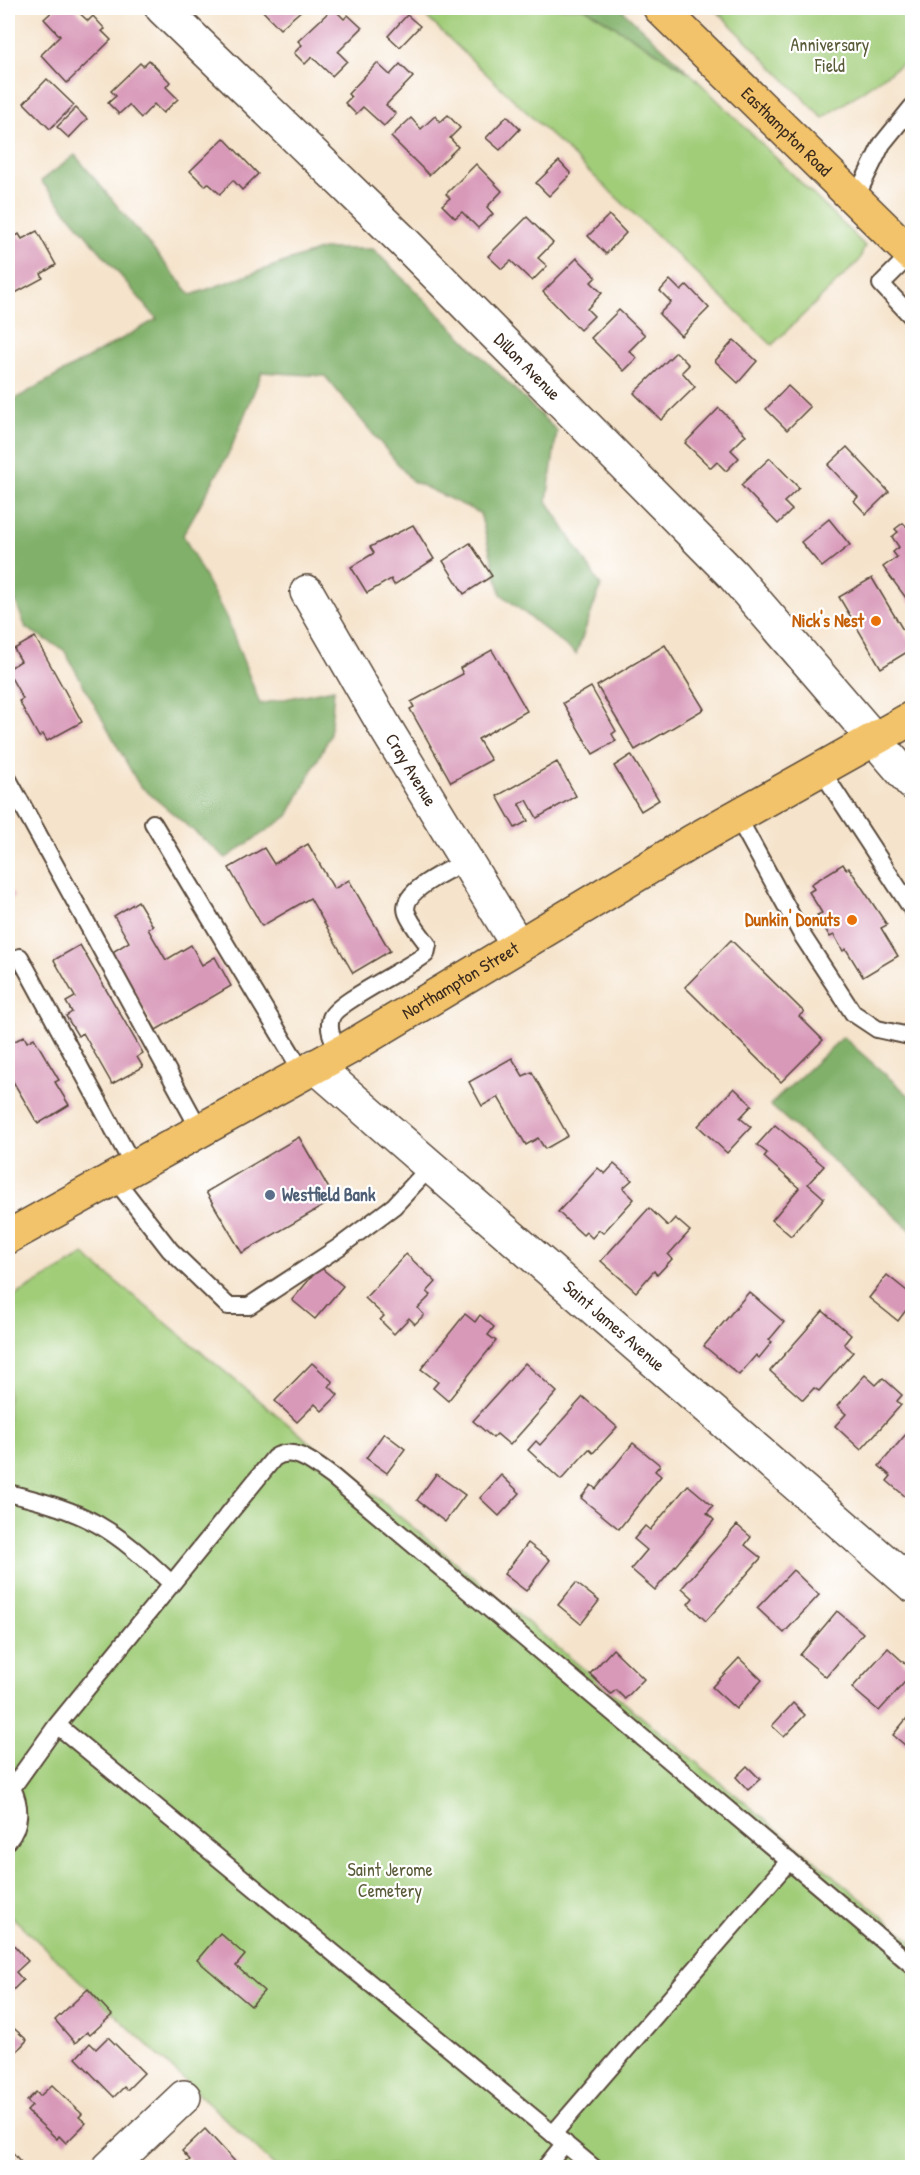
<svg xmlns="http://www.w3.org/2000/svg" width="920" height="2175" font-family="'Patrick Hand',sans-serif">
  <rect width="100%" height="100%" fill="#fff"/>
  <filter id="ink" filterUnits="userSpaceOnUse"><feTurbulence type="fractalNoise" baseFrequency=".0167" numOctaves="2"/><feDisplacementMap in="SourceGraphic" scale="12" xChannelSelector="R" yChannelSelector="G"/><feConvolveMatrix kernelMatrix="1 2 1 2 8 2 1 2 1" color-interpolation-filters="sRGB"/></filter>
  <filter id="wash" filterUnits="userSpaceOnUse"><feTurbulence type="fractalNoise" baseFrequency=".008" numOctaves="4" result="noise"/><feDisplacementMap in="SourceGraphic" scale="24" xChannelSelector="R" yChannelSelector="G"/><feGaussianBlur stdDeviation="1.35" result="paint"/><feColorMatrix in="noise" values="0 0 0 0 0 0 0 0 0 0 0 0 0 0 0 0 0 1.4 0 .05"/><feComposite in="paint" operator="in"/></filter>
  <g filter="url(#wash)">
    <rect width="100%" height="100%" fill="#f5e3cb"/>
    <g fill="#a1cd79" stroke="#6e7c4c" stroke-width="1.5">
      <path d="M417,8H585L690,73L865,246L859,261L772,345Z"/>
      <path d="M714,8H912V57L823,118Z"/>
      <path d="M84,1255L912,1941V2167H276L8,1913V1300Z"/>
    </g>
    <g fill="#80b069" stroke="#5e6d44" stroke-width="1.5">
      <path d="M585,8H620L690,73Z"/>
      <path d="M75,155L191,295L322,249H373L557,431L547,501L601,586L576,654L501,594L480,513L412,481L325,376L262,372L230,451L183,535L227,619L260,704L334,689L330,736L288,816L226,858L139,785L64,650L26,628L8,582V403L157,319L41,181Z"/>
      <path d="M843,1037L912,1098V1231L770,1105Z"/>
    </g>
    <g id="blocks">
      <g fill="#d898b8">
        <path d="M56,8H74L88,21L93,16L105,29L102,31L111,40L67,83L41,55L60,36L44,19Z"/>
        <path d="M260,8H304L280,29Z"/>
        <path d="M333,8L344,19L348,15L362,28L338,52L347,61L332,76L312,57L305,64L294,53L302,45L298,41Z"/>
        <path d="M407,15L420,26L400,47L388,36Z"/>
        <path d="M149,60L170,82L166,87L178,99L163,113L154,104L141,118L129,105L119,114L108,103L116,96L111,91L140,63L143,66Z"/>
        <path d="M377,63L390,75L400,64L413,77L386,105L396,114L384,126L363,107L356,114L345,103L351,97L348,94Z"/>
        <path d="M47,79L74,105L50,129L24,103Z"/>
        <path d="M76,108L87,119L69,138L57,127Z"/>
        <path d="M448,115L460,128L450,138L458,147L429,175L391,137L411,118L421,129L435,116L440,122Z"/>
        <path d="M507,116L520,129L500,150L486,138Z"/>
        <path d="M224,138L258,174L242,190L233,180L220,194L208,183L205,186L190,171Z"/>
        <path d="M559,161L571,174L549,196L536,183Z"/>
        <path d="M476,164L502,191L487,207L493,214L478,228L462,212L455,218L442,205L450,198L446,194Z"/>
        <path d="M609,215L626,233L606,254L588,236Z"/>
        <path d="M527,217L553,243L538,258L547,266L532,281L511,261L502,269L488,256Z"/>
        <path d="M37,231L56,265L41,274L43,278L8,297V241L19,234L22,239Z"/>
        <path d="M577,258L596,277L591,282L602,293L587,309L594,316L580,330L543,292Z"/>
        <path d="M670,280L681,291L687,285L709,308L681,336L659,314L671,302L660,291Z"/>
        <path d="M619,310L645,335L629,351L637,358L624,371L591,338Z"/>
        <path d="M734,340L757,361L738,383L715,361Z"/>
        <path d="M676,352L689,365L682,372L695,387L661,420L634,393Z"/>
        <path d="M788,386L810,407L787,430L766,409Z"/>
        <path d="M719,408L746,435L731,450L739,458L726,471L717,462L711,468L685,443Z"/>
        <path d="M847,447L889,492L866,514L854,501L858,497L828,465Z"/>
        <path d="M770,458L799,488L784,502L792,510L778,524L741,485Z"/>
        <path d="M829,519L850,545L822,567L801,542Z"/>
        <path d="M912,522V606L883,567L897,557L893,552L899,547L892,537L898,532L895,529L903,523L907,527Z"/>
        <path d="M413,525L434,559L394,585L391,579L367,593L351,567L374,553L370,547Z"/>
        <path d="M470,543L492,576L464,594L443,561Z"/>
        <path d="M872,578L912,645V649L881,668L839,597Z"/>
        <path d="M35,637L82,722L47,741L43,734L39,737L19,701L23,699L8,672V669L21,661L14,649Z"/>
        <path d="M665,645L704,709L635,750L597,686Z"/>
        <path d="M492,650L527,711L478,739L491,760L451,782L410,709L414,707L411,702L463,674L460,668Z"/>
        <path d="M591,687L616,731L612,734L616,741L593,754L563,703Z"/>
        <path d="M631,755L659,800L641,811L614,766Z"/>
        <path d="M557,762L576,796L537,818L527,800L519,804L528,821L515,828L497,796Z"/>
        <path d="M308,844L334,889L349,880L390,951L353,973L310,898L262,926L229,868L264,848L274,864Z"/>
        <path d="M843,864L846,869L849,868L887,925L881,928L898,956L863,977L846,949L843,951L834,935L830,937L817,915L822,913L809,892L814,889L811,884Z"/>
        <path d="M8,884L14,897L8,901Z"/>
        <path d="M138,901L153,926L148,929L166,960L191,945L202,965L215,957L231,986L156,1030L111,953L129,942L114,916Z"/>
        <path d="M731,940L804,1012L799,1016L823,1040L781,1082L685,987Z"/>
        <path d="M80,945L143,1053L137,1057L143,1067L112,1084L83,1033L78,1036L66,1016L72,1012L66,1002L75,997L54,960Z"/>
        <path d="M24,1036L27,1042L34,1038L59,1080L55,1082L69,1105L38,1124L8,1073V1045Z"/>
        <path d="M512,1058L523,1076L532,1072L568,1136L545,1149L538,1138L526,1145L498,1097L482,1106L469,1082Z"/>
        <path d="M734,1088L752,1105L740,1118L751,1127L727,1153L698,1126Z"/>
        <path d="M775,1125L824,1166L808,1184L824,1198L791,1236L772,1220L799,1188L764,1157L767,1153L757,1145Z"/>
        <path d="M299,1137L335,1199L242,1253L206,1192Z"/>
        <path d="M614,1164L632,1180L623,1188L634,1199L603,1233L599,1230L592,1238L586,1232L583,1235L558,1212L598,1168L605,1174Z"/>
        <path d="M649,1208L668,1226L675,1218L690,1231L668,1255L672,1259L657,1275L654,1271L636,1292L601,1261Z"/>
        <path d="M406,1254L436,1282L427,1292L431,1295L418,1308L424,1315L415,1324L409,1318L394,1334L380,1320L384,1316L365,1298Z"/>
        <path d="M320,1267L343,1286L315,1319L292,1300Z"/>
        <path d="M887,1275L912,1295V1302L898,1321L869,1298Z"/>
        <path d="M749,1292L784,1322L769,1340L772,1342L759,1358L756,1355L739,1375L704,1346Z"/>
        <path d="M823,1311L851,1335L844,1344L853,1352L819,1391L814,1388L803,1400L770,1371Z"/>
        <path d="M465,1314L475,1322L480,1315L494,1327L488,1335L496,1341L448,1401L433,1388L438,1382L421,1369Z"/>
        <path d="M312,1363L333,1382L329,1386L338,1395L322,1411L315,1404L297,1422L275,1401Z"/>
        <path d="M525,1363L557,1392L510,1445L497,1434L493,1438L473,1421Z"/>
        <path d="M865,1375L876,1385L883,1378L902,1395L897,1401L901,1405L861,1450L835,1426L846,1414L837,1406Z"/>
        <path d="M583,1397L617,1427L593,1453L589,1449L561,1480L528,1450L536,1441L540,1445Z"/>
        <path d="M912,1427V1490L906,1497L887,1481L891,1476L879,1466Z"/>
        <path d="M384,1433L405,1449L387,1473L366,1458Z"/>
        <path d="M633,1443L660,1465L655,1471L661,1476L619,1529L581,1498L591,1485L596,1489Z"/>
        <path d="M436,1474L465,1495L445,1522L417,1500Z"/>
        <path d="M501,1475L520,1493L499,1516L480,1498Z"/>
        <path d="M688,1485L713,1506L707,1513L714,1520L655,1590L631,1569L647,1550L634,1539L645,1526L650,1530Z"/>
        <path d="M737,1525L751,1537L745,1545L761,1558L706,1621L688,1604L693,1598L682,1588Z"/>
        <path d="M528,1543L550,1560L526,1591L504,1574Z"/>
        <path d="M793,1570L819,1595L784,1633L757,1608Z"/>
        <path d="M576,1583L599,1601L581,1624L558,1605Z"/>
        <path d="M837,1611L863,1633L826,1677L800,1655Z"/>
        <path d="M888,1648L912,1670V1674L879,1711L852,1688Z"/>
        <path d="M613,1649L644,1679L625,1699L616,1690L611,1694L590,1674Z"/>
        <path d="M739,1658L762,1680L736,1709L712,1687Z"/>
        <path d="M793,1703L805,1715L784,1737L772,1726Z"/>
        <path d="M912,1712V1751L893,1735Z"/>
        <path d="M747,1766L760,1779L748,1790L736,1777Z"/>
        <path d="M220,1933L245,1955L236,1966L264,1991L251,2006L197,1960Z"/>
        <path d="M12,1943L28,1961L16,1972L23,1980L8,1995V1947Z"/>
        <path d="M88,1989L112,2015L90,2035L87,2032L75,2043L55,2020Z"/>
        <path d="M8,2023L27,2040L8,2061Z"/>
        <path d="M108,2037L144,2073L127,2090L124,2087L114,2097L76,2058L90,2043L96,2049Z"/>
        <path d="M52,2085L82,2114L79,2117L86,2123L66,2143L59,2136L57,2139L27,2111L32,2106L27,2101L36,2092L40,2096Z"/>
        <path d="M205,2129L241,2168H190L186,2163L190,2160L182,2151Z"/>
        <path d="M8,2147L26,2168H8Z"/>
      </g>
    </g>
  </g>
  <g filter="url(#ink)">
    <use href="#blocks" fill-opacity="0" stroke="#574638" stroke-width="1.5"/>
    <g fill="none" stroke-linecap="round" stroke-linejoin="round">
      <defs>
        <g id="lane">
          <path d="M855,199L882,144L912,107"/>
          <path d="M911,254L881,284L912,317"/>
          <path d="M821,770L912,909"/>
          <path d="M8,779L200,1130"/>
          <path d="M737,816L802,935L853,1013L877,1029L909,1036L912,1034"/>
          <path d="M153,823L303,1073"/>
          <path d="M20,957L134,1167"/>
          <path d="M340,1053C334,1041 327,1031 331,1018C335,1003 409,968 426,954L428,945C421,935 411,924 407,913C399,891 449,870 466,861"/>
          <path d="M114,1178L170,1250L228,1306H249L339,1247L394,1206L430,1167"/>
          <path d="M8,1493C88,1512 112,1527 171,1583"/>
          <path d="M8,1841C21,1825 21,1806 12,1788L57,1725L274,1458C294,1444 317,1466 333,1477L789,1861L553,2134L57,1725"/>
          <path d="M789,1861L912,1965"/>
          <path d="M553,2134L594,2168"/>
          <path d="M545,2168L565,2143"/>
        </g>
        <g id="street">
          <path id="s1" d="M162,8L404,242L733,575L912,783"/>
          <path id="s2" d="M307,592L385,727L518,946"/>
          <path id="s3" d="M315,1066L912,1585"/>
          <path d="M109,2168L184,2097"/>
        </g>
        <g id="primary">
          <path id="s4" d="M660,8L912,255"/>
          <path id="s5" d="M8,1237L347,1049L693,841L912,718"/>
        </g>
      </defs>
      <use href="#lane" stroke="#574638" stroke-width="20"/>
      <use href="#street" stroke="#574638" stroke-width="36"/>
      <use href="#primary" stroke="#574638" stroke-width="36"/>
      <use href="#lane" stroke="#fff" stroke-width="16"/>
      <use href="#street" stroke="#fff" stroke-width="33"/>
      <use href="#primary" stroke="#f2c36a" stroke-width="33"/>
    </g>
  </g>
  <g fill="#e8710a" stroke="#fff" stroke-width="2">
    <circle cx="876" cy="621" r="6"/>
    <circle cx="852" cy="920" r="6"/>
  </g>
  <circle fill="#5c6f8a" stroke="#fff" stroke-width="2" cx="270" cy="1195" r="6"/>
  <g text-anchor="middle" stroke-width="4.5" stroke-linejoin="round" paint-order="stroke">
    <g font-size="18" fill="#5a5b39" stroke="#fff">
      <text x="830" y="51">Anniversary<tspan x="830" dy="21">Field</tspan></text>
      <text x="390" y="1876">Saint Jerome<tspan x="390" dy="21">Cemetery</tspan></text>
    </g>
    <g font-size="18" fill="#3b2a1e" stroke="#fff">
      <text dy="6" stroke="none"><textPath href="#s4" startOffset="177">Easthampton Road</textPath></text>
      <text dy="6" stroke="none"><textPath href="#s1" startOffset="512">Dillon Avenue</textPath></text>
      <text dy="6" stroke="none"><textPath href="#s2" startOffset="206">Cray Avenue</textPath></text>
      <text dy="6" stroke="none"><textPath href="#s5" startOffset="520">Northampton Street</textPath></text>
      <text dy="6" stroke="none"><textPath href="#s3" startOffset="396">Saint James Avenue</textPath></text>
    </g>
    <g font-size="18" font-weight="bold" fill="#c56008" stroke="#fff" text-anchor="end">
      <text x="864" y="627">Nick's Nest</text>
      <text x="840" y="926">Dunkin' Donuts</text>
    </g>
    <g font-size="18" font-weight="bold" fill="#4e5e75" stroke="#fff" text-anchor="start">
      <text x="282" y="1201">Westfield Bank</text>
    </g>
  </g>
  <rect width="920" height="2175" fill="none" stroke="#fff" stroke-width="30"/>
</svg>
